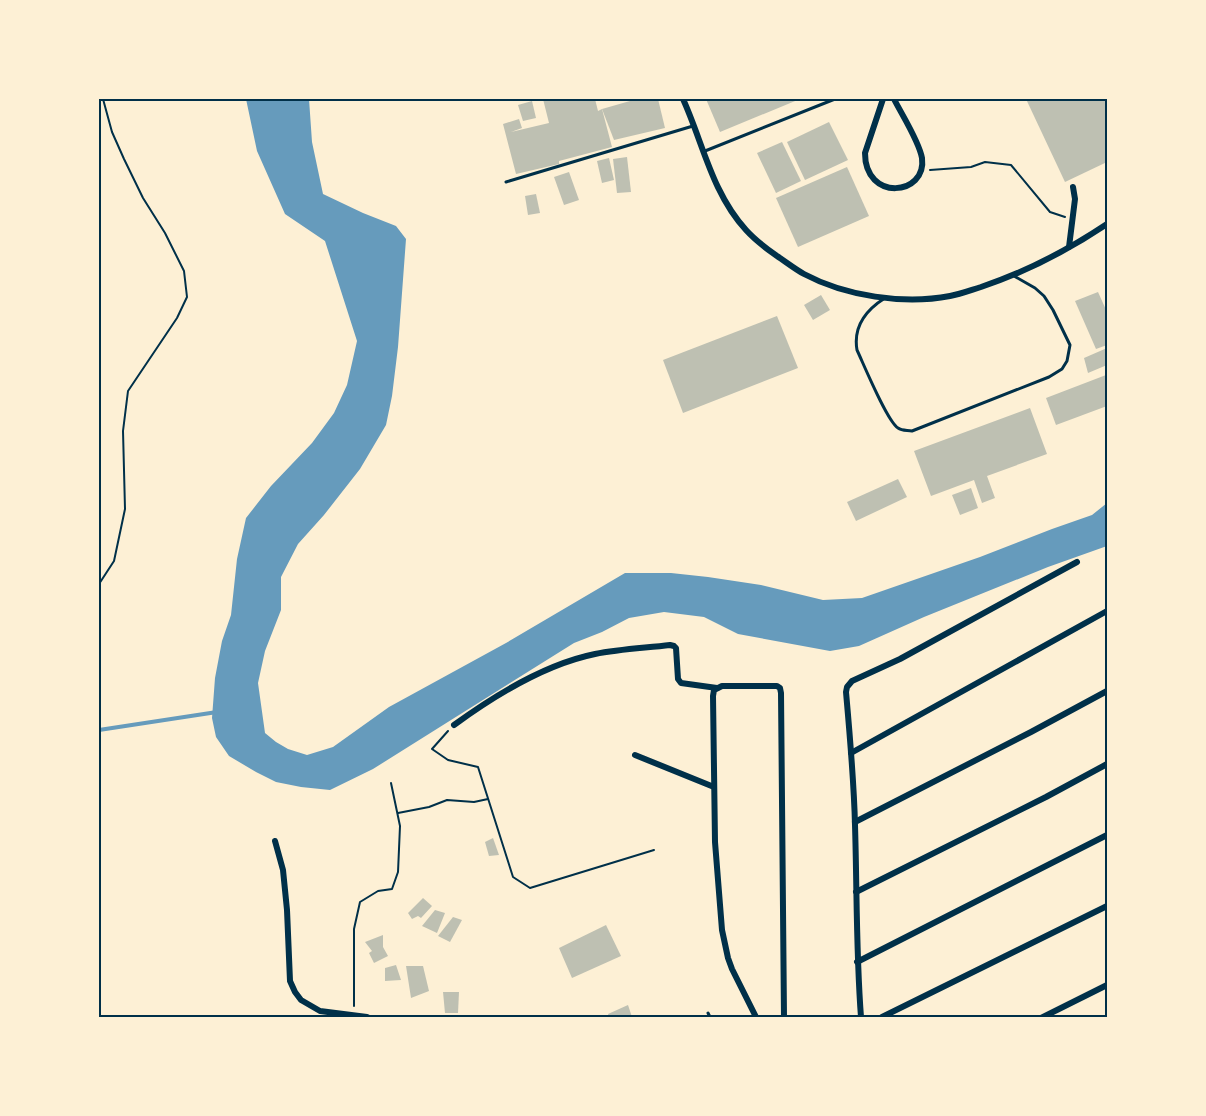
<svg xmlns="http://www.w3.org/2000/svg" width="1206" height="1116" font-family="Karla,sans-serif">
  <rect width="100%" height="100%" fill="#fdf0d5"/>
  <path fill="#669bbc" d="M246,99H309L312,142L323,194L363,213L396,226L406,239L398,347L392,396L386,425L360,469L324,515L298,544L281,577V610L265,651L258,683L265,733L276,742L288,749L307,755L333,747L389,707L506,643L625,573H671L708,577L761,585L823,600L862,598L980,557L1052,529L1092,515L1107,503V546L1048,567L924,617L859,646L830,651L738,634L704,617L664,612L629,618L602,632L574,643L373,769L330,790L301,787L276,782L256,772L229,756L216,737L212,718L215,678L222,641L231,615L237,559L246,518L271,486L312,443L334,413L347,385L357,341L325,241L285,214L257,151Z"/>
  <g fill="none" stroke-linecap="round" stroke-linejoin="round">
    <path stroke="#669bbc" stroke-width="4" d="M99,730L217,712"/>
  </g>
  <g fill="#bec0b2">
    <path d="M543,99H595L598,111L602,109L612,147L559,161V164L516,174L503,124L519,119L522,128L511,132L549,123Z"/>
    <path d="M637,99H658L665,128L614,140L602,109Z"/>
    <path d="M706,99H800L720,132Z"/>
    <path d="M1026,99H1107V162L1065,182Z"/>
    <path d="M532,101L536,118L523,121L518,105Z"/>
    <path d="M829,122L848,160L805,180L787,142Z"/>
    <path d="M782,142L801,181L776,193L757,153Z"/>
    <path d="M627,157L631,192L617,193L613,159Z"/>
    <path d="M609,158L614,180L602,183L597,161Z"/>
    <path d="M847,167L869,216L798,247L776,198Z"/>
    <path d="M569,172L579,200L564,205L554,177Z"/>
    <path d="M536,194L540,213L528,215L525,196Z"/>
    <path d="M1098,292L1107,312V345L1096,349L1075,301Z"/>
    <path d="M821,295L830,310L813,320L804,305Z"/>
    <path d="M777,316L798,368L683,413L663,360Z"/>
    <path d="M1107,348V365L1088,373L1084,358Z"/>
    <path d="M1106,375L1107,406L1056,425L1046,398Z"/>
    <path d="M1030,408L1047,454L987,476L995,498L982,503L974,480L931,496L914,451Z"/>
    <path d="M898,479L907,497L856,521L847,502Z"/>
    <path d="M971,488L978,508L960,515L952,495Z"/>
    <path d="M493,838L499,855L489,856L485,842Z"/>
    <path d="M423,898L432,906L421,918L418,916L412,919L408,913Z"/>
    <path d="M435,910L445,913L437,933L422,926Z"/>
    <path d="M453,917L462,920L450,942L438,936Z"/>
    <path d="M606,925L621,956L572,978L559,948Z"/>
    <path d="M383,935V947L388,956L374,963L369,953L372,951L365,942Z"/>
    <path d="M396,965L401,980L385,981V968Z"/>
    <path d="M406,966H423L429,991L411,998Z"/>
    <path d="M443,992H459L458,1013H445Z"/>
    <path d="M628,1005L632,1017H609L608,1014Z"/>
  </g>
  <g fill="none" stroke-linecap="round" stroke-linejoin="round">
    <g stroke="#003049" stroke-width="2">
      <path d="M930,170L971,167L985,162L1011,165L1050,212L1065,217"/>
      <path d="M99,584L114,561L125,509L123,431L128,391L177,318L187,297L184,271L165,233L143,198L124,159L112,132L103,99"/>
      <path d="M448,731L432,749L448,760L478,767L513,877L530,888L654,850"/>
      <path d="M398,813L429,807L447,800L474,802L488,799"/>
      <path d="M354,1006V929L360,902L378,891L392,889L398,872L400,826L391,783"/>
    </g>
    <g stroke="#003049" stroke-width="3">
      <path d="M705,151L835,99"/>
      <path d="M506,182L693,126"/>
      <path d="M885,298C866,310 853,327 857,350C864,365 887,421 898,428C902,431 907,430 912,431L1049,377L1062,369L1067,361L1070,345L1053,310L1044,296L1035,288L1014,276"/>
      <path d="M708,1013L710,1017"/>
    </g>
    <g stroke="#003049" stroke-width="6">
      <path d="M683,99C703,143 712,193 746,230C755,240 767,249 777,256C786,262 795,269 804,274C845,296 904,305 950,296C961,294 971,290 981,287C1026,272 1068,250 1107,224"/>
      <path d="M883,99L865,153C865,202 927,196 922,158C919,141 902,115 894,99"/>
      <path d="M1069,247L1075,199L1073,187"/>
      <path d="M454,725C495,695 546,664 595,654C620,649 645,648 670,645L674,646L676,648L678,679L681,683L717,688"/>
      <path d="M851,753L1107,611"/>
      <path d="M635,755L714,787"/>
      <path d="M855,822L1031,732L1107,691"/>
      <path d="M275,841L283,870L287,910L290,981L295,992L301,1000L320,1011L367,1017"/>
      <path d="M856,892L1046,797L1107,764"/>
      <path d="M857,962L1107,835"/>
      <path d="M756,1017L732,969L728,958L722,930L715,842L713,696L714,690L722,686H777L780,688L781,693L784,1017"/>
      <path d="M861,1017C856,953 857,889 855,825C854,781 850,737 846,692L847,687L852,681L900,659L1077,562"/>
      <path d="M882,1017L1107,906"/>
      <path d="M1043,1017L1107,985"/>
    </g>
  </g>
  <rect width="1206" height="1116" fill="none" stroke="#fdf0d5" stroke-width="201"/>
  <rect x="100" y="100" width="1006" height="916" fill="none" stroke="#003049" stroke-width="2"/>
</svg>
